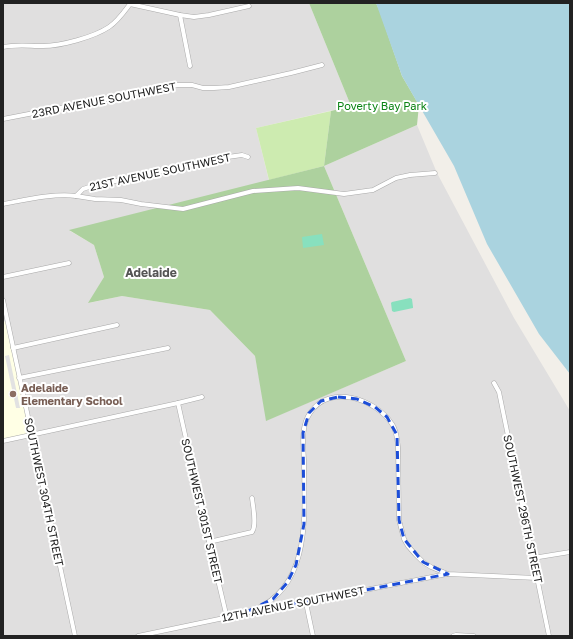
<svg xmlns="http://www.w3.org/2000/svg" width="573" height="639" font-family="'Golos Text',sans-serif">
  <rect width="100%" height="100%" fill="#f2efe9"/>
  <path fill="#e0dfdf" d="M3,3H309L351,106L256,128L271,189L70,231L94,245L104,277L89,303L122,296L210,310L255,356L267,420L406,361L324,166L417,125L437,173L514,318L570,411V636H3V441L7,321L3,322Z"/>
  <path fill="#ffffe5" d="M7,321L32,435L3,441V322Z"/>
  <path fill="#cdebb0" d="M331,111L324,166L269,180L256,128Z"/>
  <path fill="#add19e" d="M309,3H376L380,12L402,76L419,105L417,125L324,166L406,361L266,421L255,356L210,310L122,296L88,303L104,277L94,245L69,230L324,166L331,111L351,106Z"/>
  <g fill="#88e0be">
    <path d="M322,234L324,245L303,248L302,237Z"/>
    <path d="M410,298L412,299L413,307V308L394,312L392,311L391,303L392,302Z"/>
  </g>
  <path fill="#e2e2e2" d="M9,355L20,408H16L5,356Z"/>
  <path fill="#aad3df" d="M376,3H570V374L539,334L487,244L454,166L402,76Z"/>
  <g fill="none" stroke-linecap="round" stroke-linejoin="round">
    <defs>
      <g id="street">
        <path d="M180,15L190,66"/>
        <path d="M3,47C17,44 29,46 43,46C61,46 94,37 109,27C118,21 124,12 130,4L180,15L194,17L209,15L249,6"/>
        <path d="M3,119L178,85H192L203,88H214L229,87L291,73L322,65"/>
        <path d="M76,196L95,199L121,200L141,204L183,209L253,191L298,188L344,194L373,190L396,178L410,175L435,173"/>
        <path d="M3,204C25,200 54,193 76,196L83,189L92,186L228,157L242,155L248,157"/>
        <path d="M3,277L69,263"/>
        <path d="M3,300L75,636"/>
        <path d="M13,348L117,325"/>
        <path d="M19,378L168,348"/>
        <path d="M494,383L499,392L549,636"/>
        <path d="M178,403L209,542L227,618"/>
        <path d="M3,441L178,403L202,397"/>
        <path d="M209,542L252,532C257,525 253,507 252,498"/>
        <path d="M533,558L570,552"/>
        <path d="M306,603L313,636"/>
        <path d="M253,612L447,574"/>
        <path d="M242,614C247,613 252,611 256,609C313,584 304,510 304,460C303,444 301,426 310,413C329,383 376,399 392,424C397,431 397,439 398,447L399,520L404,539L408,546L415,554L423,562L431,567L448,574L537,578"/>
        <path d="M138,636L243,614"/>
        <path d="M453,636L456,635L474,636"/>
      </g>
    </defs>
    <use href="#street" stroke="#a9a9a9" stroke-width="5"/>
    <use href="#street" stroke="#fff" stroke-width="4"/>
  </g>
  <path fill="none" stroke="#1d4ed8" stroke-width="3" stroke-dasharray="8 5" stroke-linejoin="round" d="M338,397L357,399L375,407L387,417L397,435L399,520L404,539L423,562L448,574L242,614L273,599L287,583L296,565L304,524L303,433L309,413L321,401Z"/>
  <circle fill="#8d6e63" stroke="#fff" stroke-width="1.5" cx="13" cy="394" r="4"/>
  <g text-anchor="middle" stroke-width="4" stroke-linejoin="round" paint-order="stroke">
    <g font-size="11" fill="#222" stroke="#fff">
      <text transform="translate(104 100) rotate(-11)" y="4">23RD AVENUE SOUTHWEST</text>
      <text transform="translate(160 172) rotate(-12)" y="4">21ST AVENUE SOUTHWEST</text>
      <text transform="translate(44 492) rotate(78)" y="4">SOUTHWEST 304TH STREET</text>
      <text transform="translate(523 509) rotate(78)" y="4">SOUTHWEST 296TH STREET</text>
      <text transform="translate(202 511) rotate(77)" y="4">SOUTHWEST 301ST STREET</text>
      <text transform="translate(293 604) rotate(-11)" y="4">12TH AVENUE SOUTHWEST</text>
    </g>
    <g font-size="11" fill="#0c8416" stroke="#fff">
      <text x="382" y="110">Poverty Bay Park</text>
    </g>
    <g font-size="11" font-weight="bold" fill="#785e54" stroke="#fff" text-anchor="start">
      <text x="21" y="392">Adelaide<tspan x="21" dy="13">Elementary School</tspan></text>
    </g>
    <g font-size="12" font-weight="bold" fill="#555" stroke="#fff">
      <text x="151" y="277">Adelaide</text>
    </g>
  </g>
  <rect width="573" height="639" fill="none" stroke="#222222" stroke-width="8"/>
</svg>
